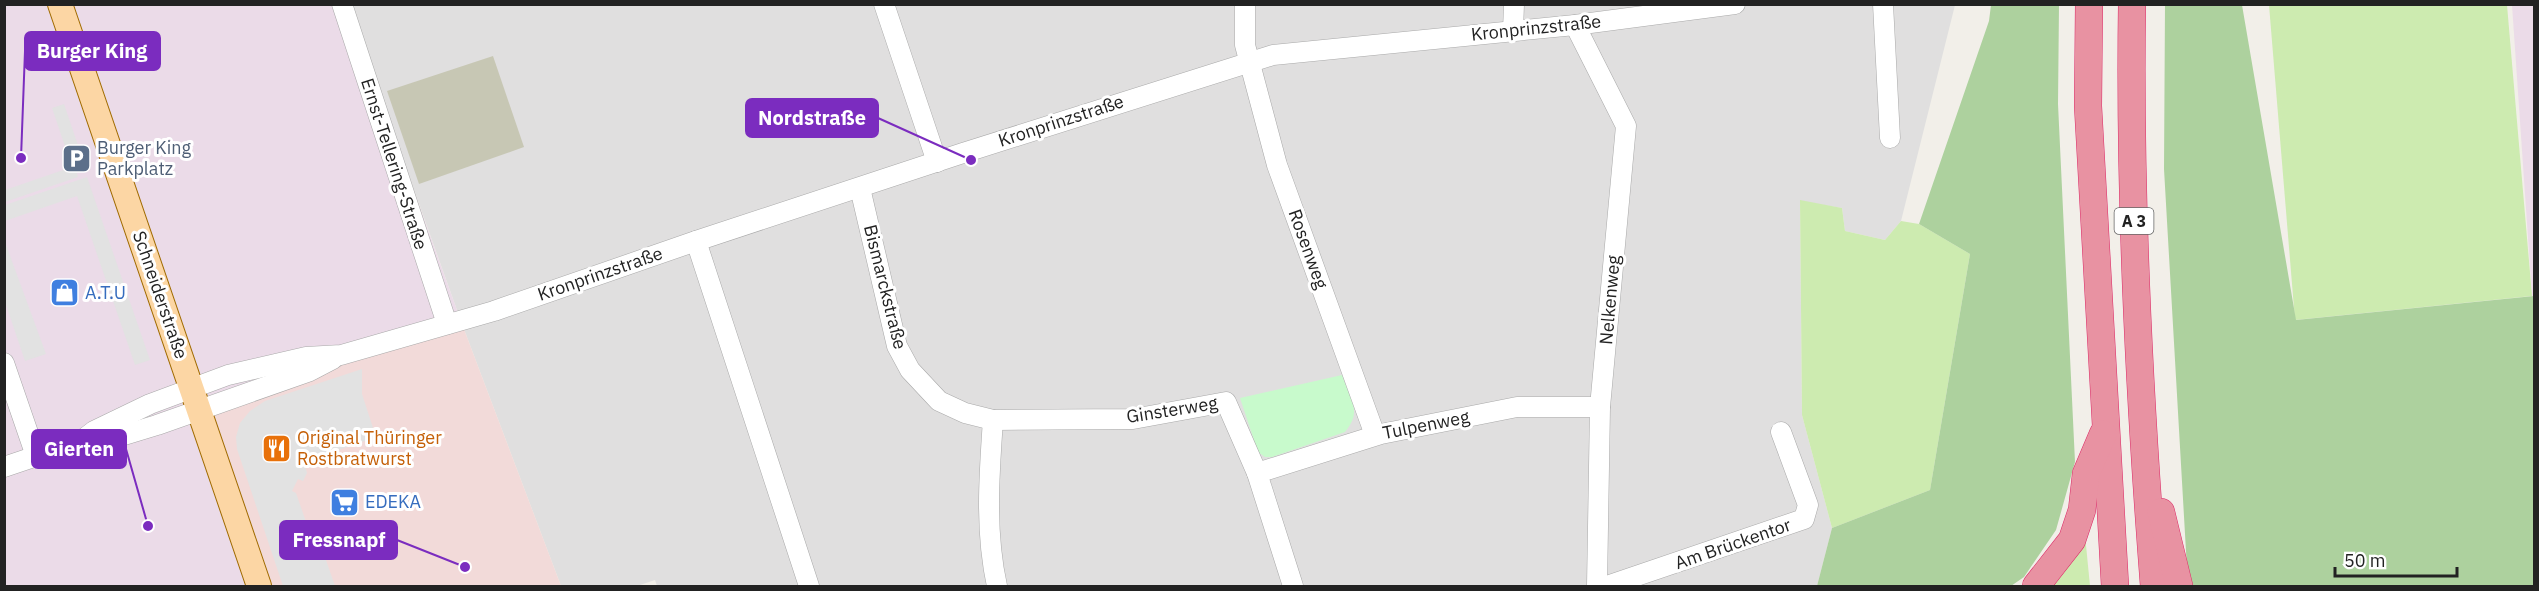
<svg xmlns="http://www.w3.org/2000/svg" width="2539" height="591" font-family="'IBM Plex Sans',sans-serif">
  <rect width="100%" height="100%" fill="#f2efe9"/>
  <path fill="#e0dfdf" d="M348,5H1955L1901,221L1885,240L1845,231L1842,208L1800,201L1802,415L1832,528L1817,586H657L655,580L637,586H561L462,324Z"/>
  <path fill="#f2dad9" d="M462,324L561,586H267L203,399Z"/>
  <g fill="#ebdbe8">
    <path d="M4,5H347L462,324L203,399L267,586H5Z"/>
    <path d="M2512,5H2534V296H2532Z"/>
  </g>
  <path fill="#c7c7b4" d="M493,56L524,147L419,184L387,91Z"/>
  <g fill="#cdebb0">
    <path d="M2269,5H2507L2532,296L2295,320Z"/>
    <path d="M1800,200L1842,208L1845,231L1885,240L1901,221L1919,224L1970,254L1930,490L1832,528L1802,415Z"/>
    <path d="M2085,535L2090,586H2049Z"/>
  </g>
  <g fill="#add19e">
    <path d="M1991,5H2059L2058,104L2075,462L2056,530L2024,577L2011,586H1817L1832,528L1930,490L1970,254L1919,224L1989,21Z"/>
    <path d="M2165,5H2242L2296,320L2534,296V586H2188L2164,169Z"/>
  </g>
  <path fill="#c8facc" d="M1342,375C1350,398 1363,411 1345,432L1272,457H1265L1258,452L1240,398Z"/>
  <g fill="#e2e2e2">
    <path d="M64,104L84,163L75,166L78,177L5,202V190L72,167L52,108Z"/>
    <path d="M87,177L150,360L135,365L77,196L5,221V205Z"/>
    <path d="M5,242L46,354L25,361L5,302Z"/>
    <path d="M362,369V394L376,437L304,462L307,473L303,481L298,479L292,491L296,493L313,542L319,540L335,586H283L237,449L236,437L240,423L250,411L265,401Z"/>
  </g>
  <g fill="none" stroke-linecap="round" stroke-linejoin="round">
    <defs>
      <g id="minor">
        <path d="M342,4L447,324"/>
        <path d="M884,4L937,162"/>
        <path d="M1245,4V45L1277,165L1375,435"/>
        <path d="M1883,4L1890,138"/>
        <path d="M1575,25L1626,126L1600,407L1597,586"/>
        <path d="M1513,31L1514,4"/>
        <path d="M860,188L897,346L910,370L939,401L965,413L993,420L1133,419L1226,402L1257,473L1293,586"/>
        <path d="M696,241L809,586"/>
        <path d="M4,363L36,456"/>
        <path d="M993,420C989,476 985,532 997,586"/>
        <path d="M89,442L98,443L157,425L310,371L333,359"/>
        <path d="M4,467L81,441L94,431L150,404L228,375L306,357L341,355L494,311L696,241L963,153L1273,55L1575,25L1735,4"/>
        <path d="M1257,473L1381,434L1517,407H1600"/>
        <path d="M1607,586L1804,519L1808,505L1781,432"/>
      </g>
      <path id="major" d="M60,4L259,586"/>
      <g id="highway">
        <path d="M2089,4L2088,106L2115,586"/>
        <path d="M2132,4C2129,199 2139,393 2154,586"/>
        <path d="M2161,512L2179,586"/>
        <path d="M2036,586L2072,540L2082,510L2086,474L2103,434"/>
      </g>
    </defs>
    <use href="#minor" stroke="#a9a9a9" stroke-width="21"/>
    <use href="#major" stroke="#a06b00" stroke-width="26"/>
    <use href="#highway" stroke="#dc2a67" stroke-width="28"/>
    <use href="#minor" stroke="#fff" stroke-width="20"/>
    <use href="#major" stroke="#fcd6a4" stroke-width="24"/>
    <use href="#highway" stroke="#e892a2" stroke-width="27"/>
  </g>
  <defs>
    <symbol id="parking-square" viewBox="-11 -11 22 22"><rect x="-9" y="-9" width="18" height="18" rx="4" fill="#5c6f8a" stroke="#fff"/><path d="M-3.5-5.5H1a3.5 3.5 0 0 1 0 7H-1V5.5H-3.5ZM-1-3.4V-.6H.8a1.4 1.4 0 0 0 0-2.8Z" fill="#fff"/></symbol>
    <symbol id="shop-square" viewBox="-11 -11 22 22"><rect x="-9" y="-9" width="18" height="18" rx="4" fill="#3f7fe0" stroke="#fff"/><path d="M-5-2.5h2.3a2.7 3.5 0 0 1 5.4 0H5L5.5 6h-11ZM-1.5-2.5h3a1.5 2.3 0 0 0-3 0Z" fill="#fff"/></symbol>
    <symbol id="restaurant-square" viewBox="-11 -11 22 22"><rect x="-9" y="-9" width="18" height="18" rx="4" fill="#e8710a" stroke="#fff"/><path d="M-5-6h1v4h1v-4h1v4h1v-4h1v5L-1.5 .5V6h-2V.5L-5-1ZM5-6V6H3V1.5H1.5Q1.5-4 5-6Z" fill="#fff"/></symbol>
    <symbol id="supermarket-square" viewBox="-11 -11 22 22"><rect x="-9" y="-9" width="18" height="18" rx="4" fill="#3f7fe0" stroke="#fff"/><path d="M-6-5.5h2.5l.6 2H6L4.5 2H-2.5L-4.4-4H-6ZM-1.5 3.2a1.3 1.3 0 1 0 .1 0ZM3 3.2a1.3 1.3 0 1 0 .1 0Z" fill="#fff"/></symbol>
  </defs>
  <g fill-rule="evenodd">
    <use href="#parking-square" x="60" y="142" width="33" height="33"/>
    <use href="#shop-square" x="48" y="276" width="33" height="33"/>
    <use href="#restaurant-square" x="260" y="432" width="33" height="33"/>
    <use href="#supermarket-square" x="328" y="486" width="33" height="33"/>
  </g>
  <g text-anchor="middle" stroke-width="6" stroke-linejoin="round" paint-order="stroke">
    <rect fill="#fff" stroke="#646464" stroke-width="1.5" x="2114.5" y="208" width="39" height="26" rx="4.5"/>
    <g font-size="16" font-weight="bold" fill="#222">
      <text x="2134" y="227">A 3</text>
    </g>
    <g font-size="18" fill="#222" stroke="#fff">
      <text transform="translate(1536 28) rotate(-6)" y="6">Kronprinzstraße</text>
      <text transform="translate(1061 121) rotate(-18)" y="6">Kronprinzstraße</text>
      <text transform="translate(394 164) rotate(72)" y="6">Ernst-Tellering-Straße</text>
      <text transform="translate(1308 249) rotate(70)" y="6">Rosenweg</text>
      <text transform="translate(600 274) rotate(-19)" y="6">Kronprinzstraße</text>
      <text transform="translate(885 287) rotate(76)" y="6">Bismarckstraße</text>
      <text transform="translate(160 295) rotate(71)" y="6">Schneiderstraße</text>
      <text transform="translate(1610 300) rotate(-85)" y="6">Nelkenweg</text>
      <text transform="translate(1172 410) rotate(-9)" y="6">Ginsterweg</text>
      <text transform="translate(1426 425) rotate(-11)" y="6">Tulpenweg</text>
      <text transform="translate(1733 544) rotate(-19)" y="6">Am Brückentor</text>
    </g>
    <g font-size="18" fill="#4e5e75" stroke="#fff" text-anchor="start">
      <text x="97" y="154">Burger King<tspan x="97" dy="21">Parkplatz</tspan></text>
    </g>
    <g font-size="18" fill="#366cbe" stroke="#fff" text-anchor="start">
      <text x="85" y="299">A.T.U</text>
      <text x="365" y="508">EDEKA</text>
    </g>
    <g font-size="18" fill="#c56008" stroke="#fff" text-anchor="start">
      <text x="297" y="444">Original Thüringer<tspan x="297" dy="21">Rostbratwurst</tspan></text>
    </g>
  </g>
  <path fill="none" stroke="#7b2cbf" stroke-width="2" d="M21 158L25 51M971 160L878 118M148 526L126 449M465 567L397 540"/>
  <g fill="#7b2cbf" stroke="#fff" stroke-width="2">
    <circle cx="21" cy="158" r="6"/>
    <circle cx="971" cy="160" r="6"/>
    <circle cx="148" cy="526" r="6"/>
    <circle cx="465" cy="567" r="6"/>
  </g>
  <g fill="#7b2cbf" stroke="#7b2cbf" stroke-width="2">
    <rect x="25" y="32" width="135" height="38" rx="6"/>
    <rect x="746" y="99" width="132" height="38" rx="6"/>
    <rect x="32" y="430" width="94" height="38" rx="6"/>
    <rect x="280" y="521" width="117" height="38" rx="6"/>
  </g>
  <g font-size="20" text-anchor="middle" font-weight="bold" fill="#fff">
    <text x="92" y="58">Burger King</text>
    <text x="812" y="125">Nordstraße</text>
    <text x="79" y="456">Gierten</text>
    <text x="339" y="547">Fressnapf</text>
  </g>
  <rect width="2539" height="591" fill="none" stroke="#222222" stroke-width="12"/>
  <path d="M2335 567v9h122v-9" fill="none" stroke="#222222" stroke-width="3"/>
  <text x="2344" y="567" font-size="18" fill="#222222" stroke="#ffffff" stroke-width="4.5" paint-order="stroke">50 m</text>
</svg>
